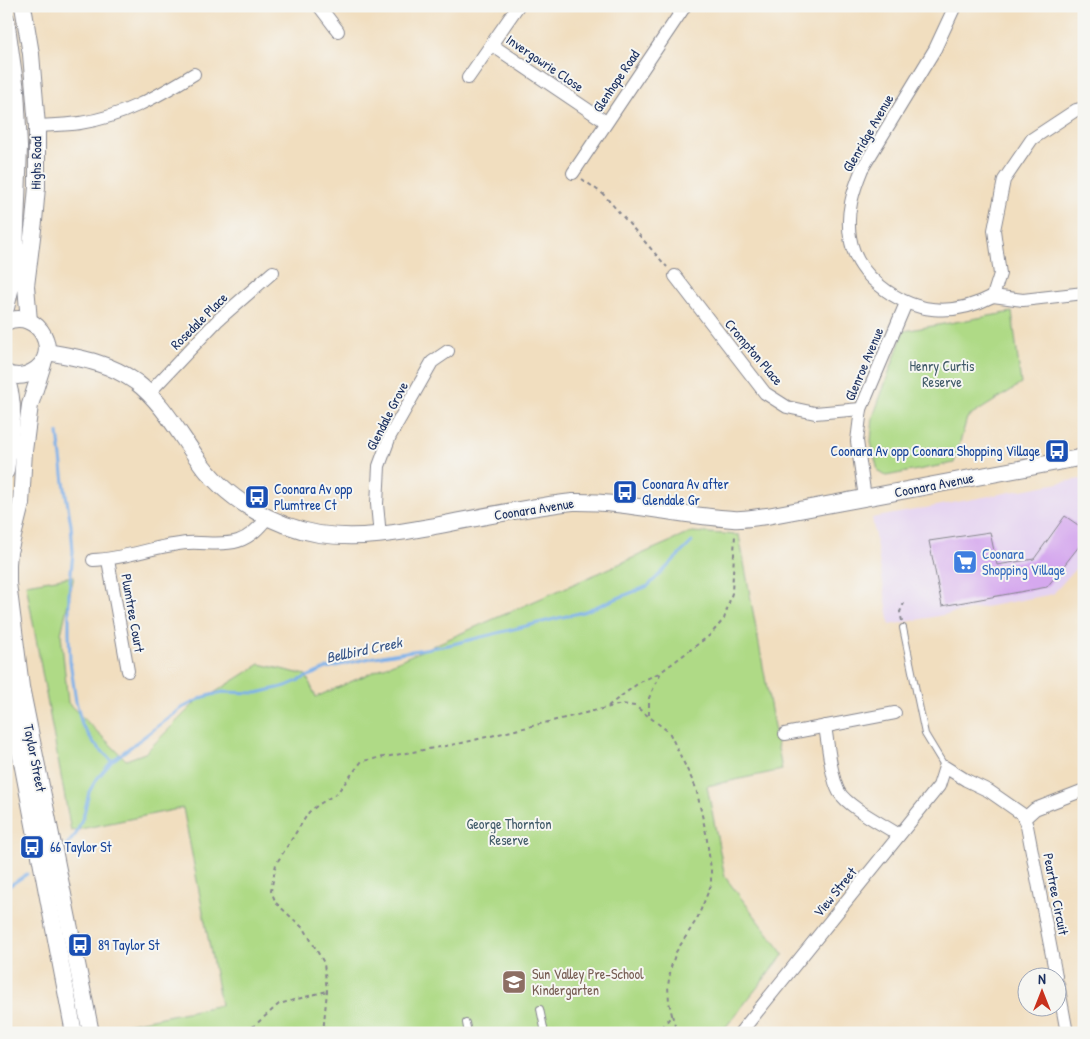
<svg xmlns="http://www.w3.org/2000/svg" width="1090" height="1039" font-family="'Patrick Hand',sans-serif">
  <rect width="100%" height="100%" fill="#f6f6f2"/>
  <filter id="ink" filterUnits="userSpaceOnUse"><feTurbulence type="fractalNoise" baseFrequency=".02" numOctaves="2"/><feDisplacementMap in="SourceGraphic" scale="10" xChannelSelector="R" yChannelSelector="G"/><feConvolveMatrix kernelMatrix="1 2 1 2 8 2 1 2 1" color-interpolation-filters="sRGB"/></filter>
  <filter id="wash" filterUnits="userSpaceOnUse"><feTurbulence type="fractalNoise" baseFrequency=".0096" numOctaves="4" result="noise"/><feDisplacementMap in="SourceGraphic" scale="20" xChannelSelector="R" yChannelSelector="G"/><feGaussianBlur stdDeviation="1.12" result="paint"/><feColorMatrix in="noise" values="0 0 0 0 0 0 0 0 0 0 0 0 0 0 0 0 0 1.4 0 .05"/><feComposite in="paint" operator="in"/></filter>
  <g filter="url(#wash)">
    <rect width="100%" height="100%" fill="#f1debf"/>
    <path fill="#e5d3f1" d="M1080,479L1084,481V495L1079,517L1084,524V559L1053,594L890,625L872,518Z"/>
    <g fill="#afda86" stroke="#658472">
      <path d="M1012,312L1021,384L967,418L954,463L886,476L878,471L871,442L873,417L904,331Z"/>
      <path d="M692,532L739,535L782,770L707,786L725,877L784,954L721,1033H107V1028L221,1005L183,808L71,831L26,584L74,576L61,634L68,703L126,760L145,753L198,700L214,693L260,664L306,675L316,697Z"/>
    </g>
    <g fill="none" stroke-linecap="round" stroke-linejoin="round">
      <g stroke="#7cb0ea" stroke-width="3">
        <path d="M58,433L64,482L71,525L73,552L69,593V633L70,661L76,701L82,725L94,743L112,761"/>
        <path d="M62,851L76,834L84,814L89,792L96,780L112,761L182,708L204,697L223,692L257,693L286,686L327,668L375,657L449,645L583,612L648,586L692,542"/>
        <path d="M6,888L27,874"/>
      </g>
    </g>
    <g id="blocks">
      <path fill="#d5a8ee" d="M1065,516L1084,529V540L1047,587L942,606L929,541L990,532L997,565L1034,559Z"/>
    </g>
  </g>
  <g filter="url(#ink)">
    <use href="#blocks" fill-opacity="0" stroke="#86868e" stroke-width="1"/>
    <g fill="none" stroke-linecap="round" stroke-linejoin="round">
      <defs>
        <g id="service">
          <path d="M903,628L925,734L945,767"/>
          <path d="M540,1009L544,1028L543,1033"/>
          <path d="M466,1023L468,1033"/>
        </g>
        <g id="minor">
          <path d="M319,6L338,31"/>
          <path d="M955,6L935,49L862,169C853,191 846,213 850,237C853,256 864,273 879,285C914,314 953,317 993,296L1000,274L994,230L1004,180L1032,139L1076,110L1084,108"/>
          <path d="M492,45L606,122"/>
          <path d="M468,78L518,6"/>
          <path d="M37,126C51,125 66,125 80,123C122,117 158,96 194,74"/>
          <path d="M573,173L685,6"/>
          <path d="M675,276L765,393L787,407L815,413L861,409"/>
          <path d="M993,296L1023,300L1084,293"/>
          <path d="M149,393L218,320L273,272"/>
          <path d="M865,498L857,441L861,409L906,303"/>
          <path d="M380,536L377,504L379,466L390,436L432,362L448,351"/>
          <path d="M93,560C126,559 157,545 188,543C205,542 222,546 238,541C251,537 260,527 268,517"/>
          <path d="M108,560L128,671"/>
          <path d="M825,726C828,744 831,778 839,792C848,807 884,825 899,835"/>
          <path d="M785,734L895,713"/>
          <path d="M1024,819L1035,809L1084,790"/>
          <path d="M1058,984L1067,1033"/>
          <path d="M740,1033L939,786L945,767L966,780L989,791L1022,814L1027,826L1056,976"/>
        </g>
        <g id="tertiary">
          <path d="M23,6L31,54L37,126V187L34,221L26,286L29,321"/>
          <path d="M6,19L16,90L19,147L15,253L12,282L6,308"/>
          <path d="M6,322C39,307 64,355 32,372C24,377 14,377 6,373"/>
          <path d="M47,352C80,358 108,362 136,382C162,402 178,432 197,458C224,498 272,526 319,534C359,540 396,533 435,526C481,517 527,507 573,502C627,501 679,516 733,519C744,520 756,517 767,516L1084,457"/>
          <path d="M43,364L30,405L24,451L21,504L9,552L8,564V583L21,687L91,1033"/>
          <path d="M6,380C18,404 9,445 6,471"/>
          <path d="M6,670L12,710L74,1033"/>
        </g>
      </defs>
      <use href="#service" stroke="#86868e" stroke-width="8"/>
      <use href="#minor" stroke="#86868e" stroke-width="14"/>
      <use href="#tertiary" stroke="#86868e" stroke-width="18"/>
      <g stroke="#86868e" stroke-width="2" stroke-dasharray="4 4" stroke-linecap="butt">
        <path d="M582,179L603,194L667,267"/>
        <path d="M902,621L900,612L904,603"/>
        <path d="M608,706L640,682L661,672"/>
        <path d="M649,715V698L661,672L710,635L724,619L732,593L735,534"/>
        <path d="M672,1015L677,1033"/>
        <path d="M246,1033L279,1004L327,991"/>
        <path d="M323,1033L327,991L324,963L305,930L276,903L271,891L276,864L309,812L318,805L337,793L362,761L462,743L622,704L635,706L669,732L696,788L706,833L711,869V885L697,919L676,952L671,967L668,986L669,1002L672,1015L658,1033"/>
      </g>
      <use href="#service" stroke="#fff" stroke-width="6"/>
      <use href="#minor" stroke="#fff" stroke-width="12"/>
      <use href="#tertiary" stroke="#fff" stroke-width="16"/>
    </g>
  </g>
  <defs>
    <symbol id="bus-square" viewBox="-11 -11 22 22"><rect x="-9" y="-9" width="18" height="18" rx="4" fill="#1a4fb4" stroke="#f6f6f2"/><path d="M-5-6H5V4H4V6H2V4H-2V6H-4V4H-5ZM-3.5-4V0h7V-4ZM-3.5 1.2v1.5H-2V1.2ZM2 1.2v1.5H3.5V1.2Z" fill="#fff"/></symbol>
    <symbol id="supermarket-square" viewBox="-11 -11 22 22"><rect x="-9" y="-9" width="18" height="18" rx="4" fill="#3f7fe0" stroke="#f6f6f2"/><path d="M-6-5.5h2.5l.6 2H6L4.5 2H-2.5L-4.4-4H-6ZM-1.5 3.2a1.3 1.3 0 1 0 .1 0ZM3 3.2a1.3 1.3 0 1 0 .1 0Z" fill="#fff"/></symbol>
    <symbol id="school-square" viewBox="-11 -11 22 22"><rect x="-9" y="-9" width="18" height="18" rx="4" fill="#8d6e63" stroke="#f6f6f2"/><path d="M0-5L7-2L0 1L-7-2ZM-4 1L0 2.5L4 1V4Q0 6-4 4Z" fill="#fff"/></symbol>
  </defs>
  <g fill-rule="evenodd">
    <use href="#bus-square" x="1043" y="437" width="28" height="28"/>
    <use href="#bus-square" x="611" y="478" width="28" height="28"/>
    <use href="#bus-square" x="243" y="483" width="28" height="28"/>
    <use href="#supermarket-square" x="951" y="548" width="28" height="28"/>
    <use href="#bus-square" x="18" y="833" width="28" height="28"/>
    <use href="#bus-square" x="66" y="931" width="28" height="28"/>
    <use href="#school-square" x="500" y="968" width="28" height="28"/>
  </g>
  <g text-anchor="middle" stroke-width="4" stroke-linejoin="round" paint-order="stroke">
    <g font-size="14" fill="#1b2f5e" stroke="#f6f6f2">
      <text transform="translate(545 63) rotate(34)" y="5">Invergowrie Close</text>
      <text transform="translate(616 81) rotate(-56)" y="5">Glenhope Road</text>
      <text transform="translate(868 133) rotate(-60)" y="5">Glenridge Avenue</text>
      <text transform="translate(36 163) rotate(-89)" y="5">Highs Road</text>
      <text transform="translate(199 321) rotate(-45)" y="5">Rosedale Place</text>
      <text transform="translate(754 352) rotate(50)" y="5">Crompton Place</text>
      <text transform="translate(864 364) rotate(-67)" y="5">Glenroe Avenue</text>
      <text transform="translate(387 416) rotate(-63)" y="5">Glendale Grove</text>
      <text transform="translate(934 485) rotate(-11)" y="5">Coonara Avenue</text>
      <text transform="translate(534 509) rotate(-9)" y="5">Coonara Avenue</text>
      <text transform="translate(133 613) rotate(80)" y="5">Plumtree Court</text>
      <text transform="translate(35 758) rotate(79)" y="5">Taylor Street</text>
      <text transform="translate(835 892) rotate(-51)" y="5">View Street</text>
      <text transform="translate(1056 894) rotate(79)" y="5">Peartree Circuit</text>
    </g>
    <g font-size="14" fill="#405a68" stroke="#f6f6f2">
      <text x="942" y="371">Henry Curtis<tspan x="942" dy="16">Reserve</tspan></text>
      <text x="509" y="829">George Thornton<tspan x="509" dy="16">Reserve</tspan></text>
    </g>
    <g font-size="14" fill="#164399" stroke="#f6f6f2" text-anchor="start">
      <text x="1040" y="456" text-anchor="end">Coonara Av opp Coonara Shopping Village</text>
      <text x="642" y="489">Coonara Av after<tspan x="642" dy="16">Glendale Gr</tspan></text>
      <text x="274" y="494">Coonara Av opp<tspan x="274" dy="16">Plumtree Ct</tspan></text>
      <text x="50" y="852">66 Taylor St</text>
      <text x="98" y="950">89 Taylor St</text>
    </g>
    <g font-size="14" fill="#366cbe" stroke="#f6f6f2" text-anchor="start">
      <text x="982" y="559">Coonara<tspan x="982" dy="16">Shopping Village</tspan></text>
    </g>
    <g font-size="14" fill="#785e54" stroke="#f6f6f2" text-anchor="start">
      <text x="532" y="979">Sun Valley Pre-School<tspan x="532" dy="16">Kindergarten</tspan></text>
    </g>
    <g font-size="15" font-style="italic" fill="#385688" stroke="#f6f6f2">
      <text transform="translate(364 650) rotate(-12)" y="5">Bellbird Creek</text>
    </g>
  </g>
  <rect width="1090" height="1039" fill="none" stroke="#f6f6f2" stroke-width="25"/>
  <g transform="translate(1042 992)"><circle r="24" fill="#f6f6f2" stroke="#9ea6b7"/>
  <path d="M0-4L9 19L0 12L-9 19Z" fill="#c8321e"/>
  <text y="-8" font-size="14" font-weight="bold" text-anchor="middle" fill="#1b2f5e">N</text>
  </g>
</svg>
